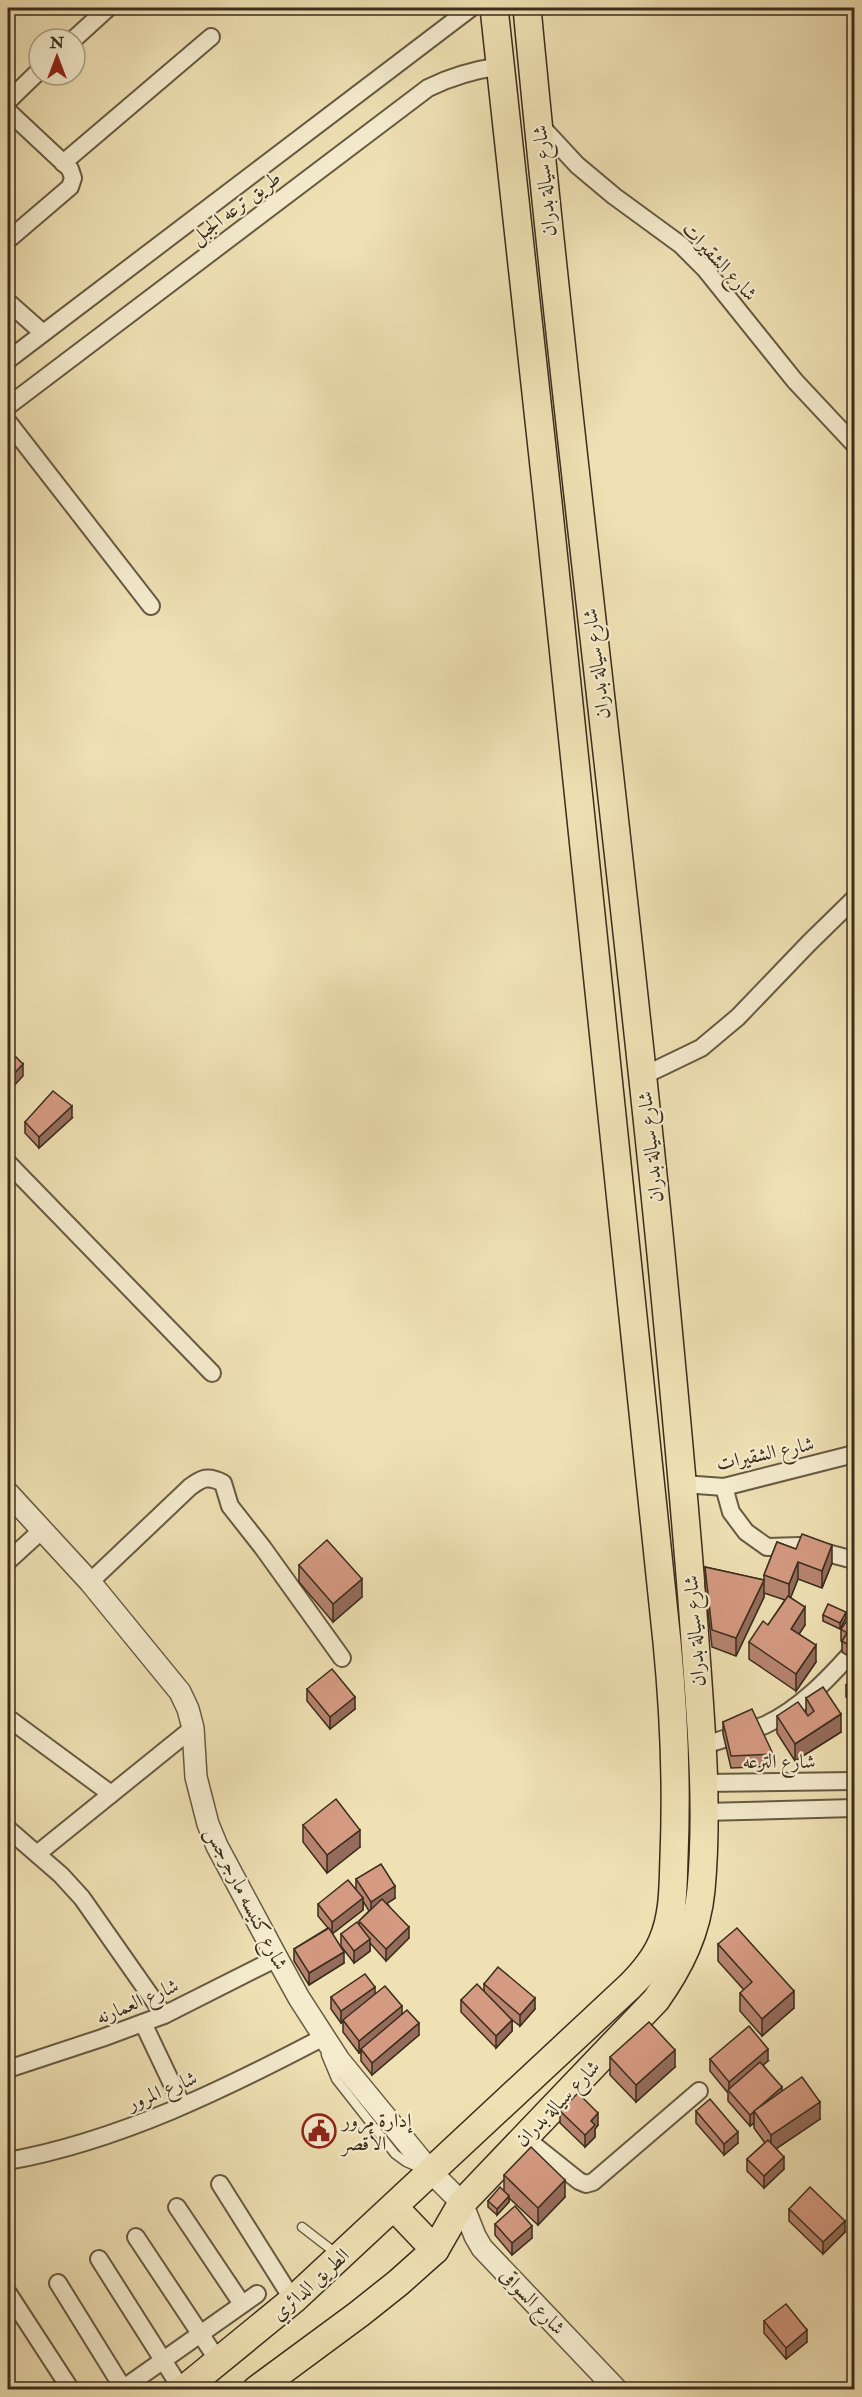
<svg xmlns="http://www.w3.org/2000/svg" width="862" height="2397" font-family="'IM FELL Double Pica',Amiri,serif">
  <rect width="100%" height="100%" fill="#efe1b4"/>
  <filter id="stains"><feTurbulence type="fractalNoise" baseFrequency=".00333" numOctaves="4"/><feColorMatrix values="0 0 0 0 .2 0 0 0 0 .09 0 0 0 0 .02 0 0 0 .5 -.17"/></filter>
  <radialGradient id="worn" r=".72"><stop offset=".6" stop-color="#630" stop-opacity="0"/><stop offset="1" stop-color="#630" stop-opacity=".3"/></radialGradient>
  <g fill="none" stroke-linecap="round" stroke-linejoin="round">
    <defs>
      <g id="service">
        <path d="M326,2055L336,2079L395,2154L406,2162L422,2169"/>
        <path d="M302,2227L337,2254"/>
      </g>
      <g id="minor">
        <path d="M74,39L108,8"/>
        <path d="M8,101L39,71"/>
        <path d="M8,111L70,169L73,178L70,187L8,240"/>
        <path d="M539,124L577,165L614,196L681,245L705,269L795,381L854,444"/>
        <path d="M63,163L211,37"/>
        <path d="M8,302L43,333"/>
        <path d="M8,360L471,8"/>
        <path d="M8,406L428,88C452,76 474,70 501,66"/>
        <path d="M8,422L151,606"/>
        <path d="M643,1076L701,1048L738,1017L809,943L854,899"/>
        <path d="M8,1163L212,1373"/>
        <path d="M683,1484L724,1487L854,1454"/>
        <path d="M724,1487L731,1512L746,1532L767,1547L800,1546L854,1560"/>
        <path d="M8,1561L42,1530"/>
        <path d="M90,1582L190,1487C202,1478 208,1475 223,1483L230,1506L263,1548L342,1658"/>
        <path d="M8,1718L111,1794"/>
        <path d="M702,1746C723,1739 745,1733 765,1725C800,1709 829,1678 854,1650"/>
        <path d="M704,1783L854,1781"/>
        <path d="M704,1812L854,1808"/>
        <path d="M8,1829L61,1875L82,1898L164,2015"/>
        <path d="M37,1854L193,1728"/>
        <path d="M143,2023L182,2105"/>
        <path d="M8,2069L102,2038L164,2015L277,1958"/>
        <path d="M524,2137L579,2181L586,2184L593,2182L699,2091"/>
        <path d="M8,2161C119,2141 225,2089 324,2037"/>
        <path d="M220,2184L293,2300"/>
        <path d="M177,2207L242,2304"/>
        <path d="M136,2237L219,2362"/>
        <path d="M99,2259L182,2390"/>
        <path d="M58,2283L123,2388"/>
        <path d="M8,2293L71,2390"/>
        <path d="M121,2390L257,2294"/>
      </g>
      <path id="tertiary" d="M8,1493L90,1582L180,1692L188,1709L193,1728L196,1777L208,1824L217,1846L277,1958L299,1998L339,2060L431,2172L462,2203L475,2236L482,2248L617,2390"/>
      <g id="primary">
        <path d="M394,2207L435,2250"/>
        <path d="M183,2390L293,2300L630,1986C643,1973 655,1959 662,1942C674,1915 673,1885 674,1857C677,1785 674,1713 667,1642L548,503L494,8"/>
        <path d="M256,2390L359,2314L398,2283L435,2250L462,2203L656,2000C680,1966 697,1932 701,1890C709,1802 700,1714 694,1627C685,1503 673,1379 661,1254C620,838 566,424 527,8"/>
      </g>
    </defs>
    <use href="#service" stroke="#675a42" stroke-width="11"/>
    <use href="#minor" stroke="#675a42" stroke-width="20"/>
    <use href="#tertiary" stroke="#675a42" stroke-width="24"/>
    <use href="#primary" stroke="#3a2d1c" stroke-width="30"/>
    <use href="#service" stroke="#f5ecce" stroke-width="8"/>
    <use href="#minor" stroke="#f5ecce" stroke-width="16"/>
    <use href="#tertiary" stroke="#f5ecce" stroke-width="21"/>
    <use href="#primary" stroke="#efe1b4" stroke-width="27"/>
  </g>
  <g fill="#b78470" stroke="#3a2d1c" stroke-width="1.5">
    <path d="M72,1118L39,1148L25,1133V1122Z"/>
    <path d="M777,1542L832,1563L822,1588L798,1579L790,1598L805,1625L799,1634L816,1662L796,1691L749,1659V1642L768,1625L785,1600L764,1593V1597L736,1656L712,1647L705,1585V1567L764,1580V1575Z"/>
    <path d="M299,1565L362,1597L333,1622L299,1582Z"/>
    <path d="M823,1615L846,1618L840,1629L823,1621Z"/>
    <path d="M855,1621V1672L848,1668V1656L842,1652V1642L841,1641V1629Z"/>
    <path d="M855,1677V1705L846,1697V1685Z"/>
    <path d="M307,1689L355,1709L330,1729L307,1701Z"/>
    <path d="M806,1698L841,1732L795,1761L777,1733V1716L806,1713Z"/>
    <path d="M723,1722L773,1754V1766L731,1768L723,1734Z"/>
    <path d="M303,1825L360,1847L327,1873L303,1842Z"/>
    <path d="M356,1879L395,1898L387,1903L409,1938L386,1961L370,1943V1951L354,1963L341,1946V1934L359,1925V1921L369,1911L363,1901V1910L332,1934L344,1963L309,1985L294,1961V1949L328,1928L318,1916V1904L356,1890Z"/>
    <path d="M718,1944L794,2008L762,2036L740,2011V1993L744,1990L718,1961Z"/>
    <path d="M484,1984L535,2009L520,2026L512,2020V2031L496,2048L461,2012V2000L484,1991Z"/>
    <path d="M375,1994L402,2014L419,2035L372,2075L361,2061V2052L359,2053L343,2032V2021L341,2023L331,2009V1997Z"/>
    <path d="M610,2057L675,2067L636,2102L610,2075Z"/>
    <path d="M710,2059L768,2061L763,2065L782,2091L820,2119L776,2149L784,2169L764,2188L747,2171V2159L765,2143L754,2128V2123L750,2126L728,2101V2093L710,2071Z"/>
    <path d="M560,2111L598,2125L595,2129V2137L585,2147L560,2123Z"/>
    <path d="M696,2111L738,2143L724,2155L696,2123Z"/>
    <path d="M504,2175L565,2197L538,2225L509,2198V2202L497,2215L488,2207V2201L504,2190Z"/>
    <path d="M789,2209L845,2232L823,2254L789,2221Z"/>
    <path d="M495,2224L532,2238L512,2255L495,2235Z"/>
    <path d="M764,2321L807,2342L786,2359L764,2333Z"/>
  </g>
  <g fill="#956c5b" stroke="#3a2d1c" stroke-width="1.5">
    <path d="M23,1064V1076L8,1092V1080Z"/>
    <path d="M72,1106V1118L39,1148V1137Z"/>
    <path d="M832,1545V1563L822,1588V1571Z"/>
    <path d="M798,1562V1579L789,1602V1584Z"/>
    <path d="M362,1579V1597L333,1622V1604Z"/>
    <path d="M764,1580V1597L736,1656V1638Z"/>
    <path d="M805,1607V1625L791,1646V1629Z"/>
    <path d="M846,1612V1618L840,1629V1623Z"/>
    <path d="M816,1645V1662L796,1691V1674Z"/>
    <path d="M355,1697V1709L330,1729V1717Z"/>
    <path d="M841,1714V1732L795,1761V1744Z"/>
    <path d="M360,1830V1847L327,1873V1855Z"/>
    <path d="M395,1886V1898L371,1914V1902Z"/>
    <path d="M363,1898V1910L332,1934V1922Z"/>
    <path d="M409,1927V1938L386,1961V1949Z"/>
    <path d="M370,1939V1951L354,1963V1951Z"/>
    <path d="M344,1952V1963L309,1985V1973Z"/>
    <path d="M375,1987V1999L341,2023V2011Z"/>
    <path d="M794,1991V2008L762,2036V2019Z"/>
    <path d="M535,1998V2009L520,2026V2015Z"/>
    <path d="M402,2006V2018L361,2049V2052L359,2053V2041Z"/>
    <path d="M512,2020V2031L496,2048V2036Z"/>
    <path d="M419,2023V2035L372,2075V2063Z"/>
    <path d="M768,2049V2061L731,2092L729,2090V2082Z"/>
    <path d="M675,2050V2067L636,2102V2085Z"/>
    <path d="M782,2087V2099L754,2111Z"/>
    <path d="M820,2102V2119L771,2152V2135Z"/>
    <path d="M754,2112V2123L750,2126V2115Z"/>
    <path d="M598,2113V2125L595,2129V2137L585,2147V2135L591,2121Z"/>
    <path d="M738,2132V2143L724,2155V2144Z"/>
    <path d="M784,2157V2169L764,2188V2176Z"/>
    <path d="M565,2180V2197L538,2225V2208Z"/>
    <path d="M509,2196V2202L497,2215V2209Z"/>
    <path d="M845,2221V2232L823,2254V2242Z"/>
    <path d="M532,2226V2238L512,2255V2243Z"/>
    <path d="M807,2330V2342L786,2359V2348Z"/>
  </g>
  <g fill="#d59a82" stroke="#3a2d1c" stroke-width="1.5">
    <path d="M8,1049L23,1064L8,1080Z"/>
    <path d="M53,1091L72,1106L39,1137L25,1122Z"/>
    <path d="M802,1534L832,1545L822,1571L798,1562L789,1584L764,1575L777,1542L796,1549Z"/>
    <path d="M327,1540L362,1579L333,1604L299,1565Z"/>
    <path d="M705,1567L764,1580L736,1638L712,1630Z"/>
    <path d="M788,1596L805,1607L791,1629L816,1645L796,1674L749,1642L763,1621L768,1625Z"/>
    <path d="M828,1604L846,1612L840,1623L823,1615Z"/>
    <path d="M849,1618L855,1621V1660L848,1656L853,1648L842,1641L847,1633L841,1629Z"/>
    <path d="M332,1669L355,1697L330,1717L307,1689Z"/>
    <path d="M855,1677V1693L846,1685Z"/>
    <path d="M823,1687L841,1714L795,1744L777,1716L798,1702L808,1716L814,1711L806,1698Z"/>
    <path d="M752,1709L773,1754L731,1756L723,1722Z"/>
    <path d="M336,1799L360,1830L327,1855L303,1825Z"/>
    <path d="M381,1864L395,1886L371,1902L356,1879Z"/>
    <path d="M348,1880L363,1898L332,1922L318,1904Z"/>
    <path d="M382,1899L409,1927L386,1949L359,1921Z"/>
    <path d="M357,1922L370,1939L354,1951L341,1934Z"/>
    <path d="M329,1928L344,1952L309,1973L294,1949Z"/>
    <path d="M737,1928L794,1991L762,2019L740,1993L752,1982L718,1944Z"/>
    <path d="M498,1967L535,1998L520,2015L484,1984Z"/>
    <path d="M365,1974L375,1987L341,2011L331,1997Z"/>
    <path d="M477,1984L512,2020L496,2036L461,2000Z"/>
    <path d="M385,1986L402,2006L359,2041L343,2020Z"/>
    <path d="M407,2010L419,2023L372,2063L361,2049Z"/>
    <path d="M649,2022L675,2050L636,2085L610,2057Z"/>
    <path d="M749,2026L768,2049L729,2082L710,2059Z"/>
    <path d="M760,2062L782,2087L750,2115L728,2090Z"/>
    <path d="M802,2077L820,2102L771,2135L754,2111Z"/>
    <path d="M578,2093L598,2113L591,2121L595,2125L585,2135L560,2111Z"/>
    <path d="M710,2099L738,2132L724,2144L696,2111Z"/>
    <path d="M768,2140L784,2157L764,2176L747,2159Z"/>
    <path d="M531,2147L565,2180L538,2208L504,2175Z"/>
    <path d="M500,2187L509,2196L497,2209L488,2201Z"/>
    <path d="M810,2187L845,2221L823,2242L789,2209Z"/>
    <path d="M515,2206L532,2226L512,2243L495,2224Z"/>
    <path d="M786,2304L807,2330L786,2348L764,2321Z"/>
  </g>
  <defs>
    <symbol id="civic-ring" viewBox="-11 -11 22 22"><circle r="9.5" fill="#f5ecce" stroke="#8f2418" stroke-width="1.5"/><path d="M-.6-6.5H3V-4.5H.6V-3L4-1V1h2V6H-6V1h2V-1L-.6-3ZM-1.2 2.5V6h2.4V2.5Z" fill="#8f2418"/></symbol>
  </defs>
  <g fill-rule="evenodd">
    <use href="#civic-ring" x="300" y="2112" width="38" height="38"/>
  </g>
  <g text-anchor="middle" stroke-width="4.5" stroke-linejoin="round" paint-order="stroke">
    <g font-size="20" fill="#3a2d1c" stroke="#f5ecce">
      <text transform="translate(544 181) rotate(-95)" y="7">شارع سيالة بدران</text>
      <text transform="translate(235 207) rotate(-37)" y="7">طريق ترعه الجبل</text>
      <text transform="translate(720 261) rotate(47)" y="7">شارع الشقيرات</text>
      <text transform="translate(596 664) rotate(-97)" y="7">شارع سيالة بدران</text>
      <text transform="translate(650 1147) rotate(-96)" y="7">شارع سيالة بدران</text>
      <text transform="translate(765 1453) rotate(-12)" y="7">شارع الشقيرات</text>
      <text transform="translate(694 1631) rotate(-94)" y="7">شارع سيالة بدران</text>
      <text x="779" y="1768">شارع الترعه</text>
      <text transform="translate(247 1898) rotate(63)" y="7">شارع كنيسه مارجرجس</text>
      <text transform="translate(137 2001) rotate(-23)" y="7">شارع العمارنه</text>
      <text transform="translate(162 2090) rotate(-22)" y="7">شارع المرور</text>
      <text transform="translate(557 2103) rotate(-46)" y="7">شارع سيالة بدران</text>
      <text transform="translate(310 2284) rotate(-42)" y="7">الطريق الدائري</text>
      <text transform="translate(533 2301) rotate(46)" y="7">شارع السواقى</text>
    </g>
    <g font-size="20" fill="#3a2d1c" stroke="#f5ecce" text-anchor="start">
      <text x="342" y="2127">إدارة مرور<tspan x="342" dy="23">الأقصر</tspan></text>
    </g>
  </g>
  <rect width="862" height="2397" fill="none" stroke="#efe1b4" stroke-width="30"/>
  <rect x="9" y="9" width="844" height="2379" fill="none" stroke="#3a2d1c" stroke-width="3"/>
  <rect x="15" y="15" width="832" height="2367" fill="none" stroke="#3a2d1c" stroke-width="1.5"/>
  <g transform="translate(57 57)"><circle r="28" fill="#f5ecce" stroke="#aaa087" stroke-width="1.5"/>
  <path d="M0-4.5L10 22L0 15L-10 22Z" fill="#8f2418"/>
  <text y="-9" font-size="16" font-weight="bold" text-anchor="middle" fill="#3a2d1c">N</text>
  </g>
  <rect width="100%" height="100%" filter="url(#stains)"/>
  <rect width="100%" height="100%" fill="url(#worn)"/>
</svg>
